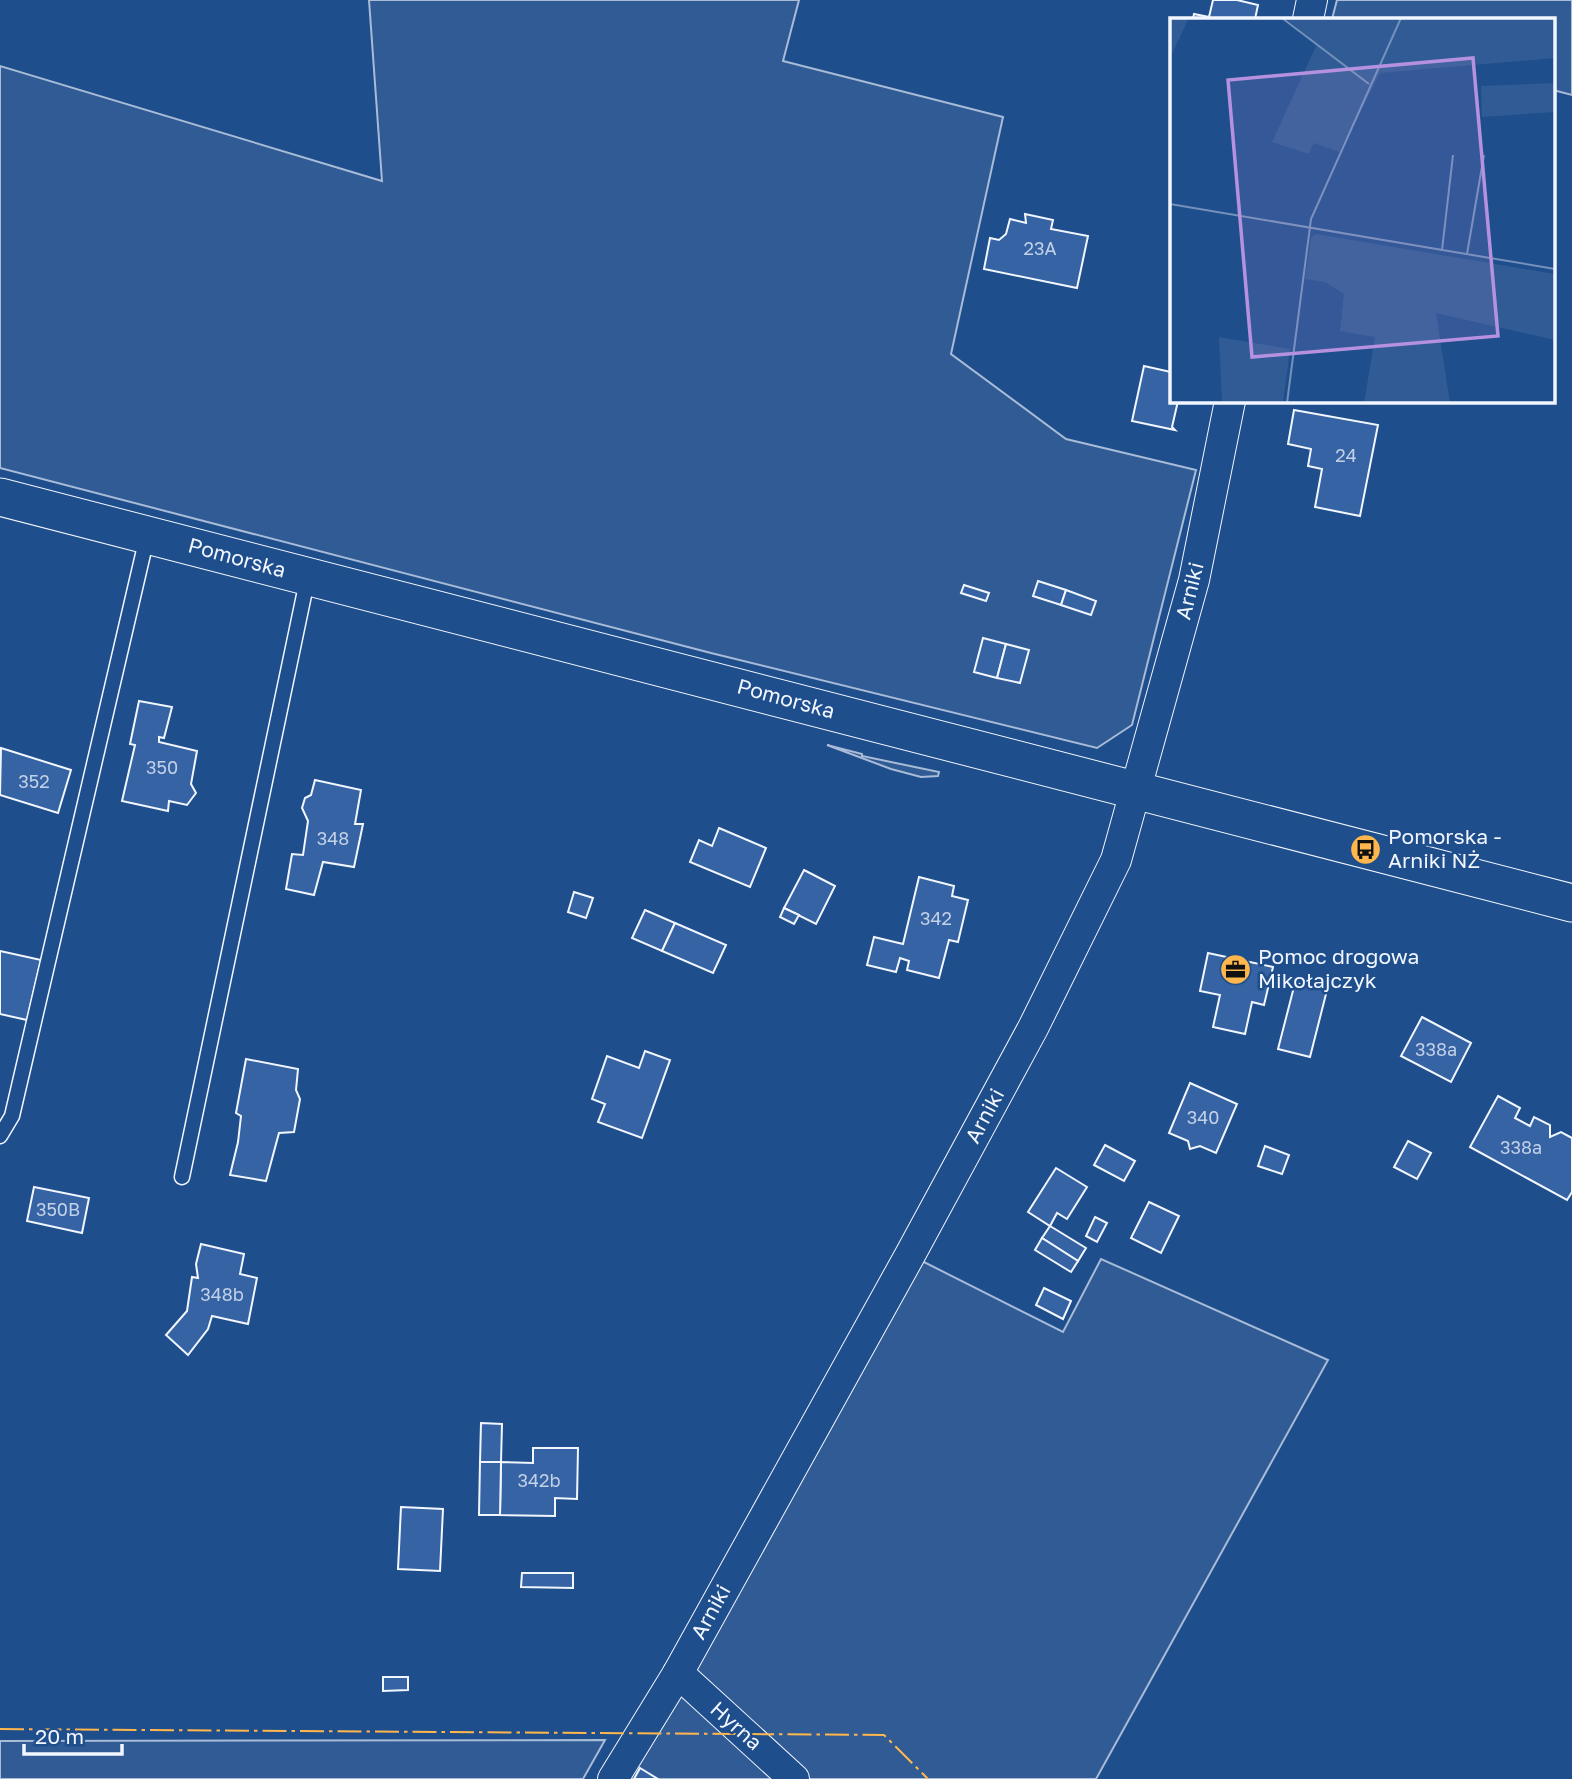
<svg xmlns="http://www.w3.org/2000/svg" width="1572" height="1779" font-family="'Golos Text',sans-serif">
  <rect width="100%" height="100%" fill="#1f4e8c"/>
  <g fill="#305b95" stroke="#a8bbd7" stroke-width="2">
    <path d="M369,0H799L783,61L1003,117L951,354L1066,439L1196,470L1132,725L1097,748L711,653L0,468V66L382,181Z"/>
    <path d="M1337,0H1572V95L1553,90V19H1332Z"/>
    <path d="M827,745L862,754V756L939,772L938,776L921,777L891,769Z"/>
    <path d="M910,1255L1063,1332L1101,1259L1328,1360L1096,1779H613Z"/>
    <path d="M605,1740L583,1779H0V1741Z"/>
  </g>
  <g fill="#3563a3" stroke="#f2f6ff" stroke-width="2">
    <path d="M1213,0H1237L1258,5L1255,19H1193L1194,14L1209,17Z"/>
    <path d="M1025,214L1053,220L1051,229L1088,236L1077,288L984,269L990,238L999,240L1006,234L1010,219L1026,223Z"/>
    <path d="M1144,366L1171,372V401H1178L1172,427L1175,430L1132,421Z"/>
    <path d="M1294,410L1378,425L1360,516L1315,507L1322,469L1308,466L1311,449L1288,444Z"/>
    <path d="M1038,581L1066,590L1061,605L1033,596Z"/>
    <path d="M964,585L989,593L986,601L961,593Z"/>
    <path d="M1066,590L1096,601L1091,615L1061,605Z"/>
    <path d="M983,638L1006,644L997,678L974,672Z"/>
    <path d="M1006,644L1029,650L1020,683L997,678Z"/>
    <path d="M139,701L172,707L164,738L159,737V742L197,751L191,784L196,793L187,805L169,801L168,811L122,801L135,745L130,744Z"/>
    <path d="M1,748L71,770L58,813L0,795Z"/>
    <path d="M315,780L361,790L355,824H363L354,867L323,862L314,895L286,889L292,854L303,855L308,821L302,808L305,798L311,795Z"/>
    <path d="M719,828L766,848L750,887L690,862L699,840L712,846Z"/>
    <path d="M804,870L835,886L816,924L784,908Z"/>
    <path d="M919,877L954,886L952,896L968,900L958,942L949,940L939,978L907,970L909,961L900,958L896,972L867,965L874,937L903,944Z"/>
    <path d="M574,892L593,898L586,918L568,912Z"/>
    <path d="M784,908L799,915L794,924L780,917Z"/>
    <path d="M645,910L675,923L662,951L632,938Z"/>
    <path d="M675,923L726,945L713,973L662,951Z"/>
    <path d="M0,951L41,960L27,1020L0,1014Z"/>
    <path d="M1208,953L1273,967L1264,1005L1252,1002L1245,1034L1213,1027L1220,995L1200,991Z"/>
    <path d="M1295,983L1327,990L1310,1057L1278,1049Z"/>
    <path d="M1422,1017L1471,1043L1451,1082L1401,1056Z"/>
    <path d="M645,1051L670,1060L642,1138L598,1122L605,1104L592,1099L607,1056L639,1068Z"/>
    <path d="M246,1059L298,1069L296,1090L300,1099L294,1132L279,1133L266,1181L230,1175L238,1142L241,1116L236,1113Z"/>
    <path d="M1190,1083L1237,1104L1216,1153L1200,1146L1190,1149L1188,1141L1169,1133Z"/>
    <path d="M1498,1096L1520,1108L1515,1118L1530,1126L1534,1117L1550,1125V1137L1561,1132L1572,1138V1192L1567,1200L1470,1147Z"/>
    <path d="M1408,1141L1431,1153L1417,1179L1394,1167Z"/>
    <path d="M1105,1145L1135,1161L1124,1181L1094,1165Z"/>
    <path d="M1265,1146L1289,1155L1282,1174L1258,1166Z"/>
    <path d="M1056,1168L1087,1187L1067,1219L1057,1213L1050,1226L1028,1212Z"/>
    <path d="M34,1187L89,1198L82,1233L27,1221Z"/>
    <path d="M1149,1202L1179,1216L1161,1253L1131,1238Z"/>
    <path d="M1095,1217L1107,1223L1097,1242L1086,1236Z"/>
    <path d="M1050,1226L1086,1248L1078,1261L1042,1238Z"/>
    <path d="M1042,1238L1078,1261L1071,1272L1035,1250Z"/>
    <path d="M201,1244L244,1254L240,1274L257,1278L248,1324L212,1316L208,1329L188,1355L166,1335L187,1311L192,1277L198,1278L196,1264Z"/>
    <path d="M1044,1288L1071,1301L1063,1319L1036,1305Z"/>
    <path d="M481,1423L502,1424L501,1462H480Z"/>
    <path d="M533,1448H578L577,1499L555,1498V1516L500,1515L501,1462L533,1463Z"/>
    <path d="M480,1462H501L500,1515H479Z"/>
    <path d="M401,1507L443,1509L440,1571L398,1569Z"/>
    <path d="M522,1573H573V1588L521,1587Z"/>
    <path d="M383,1677H408V1690L383,1691Z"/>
    <path d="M640,1768L658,1779H634Z"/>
  </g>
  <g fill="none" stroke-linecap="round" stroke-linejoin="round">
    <defs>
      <g id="service">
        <path d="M0,1136L12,1116L147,537"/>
        <path d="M182,1177L308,576"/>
      </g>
      <g id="minor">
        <path d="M1308,19L1312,0"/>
        <path d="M678,1673L794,1779"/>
        <path d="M613,1779L678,1673L910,1255L1033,1028L1116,860L1194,580L1230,401"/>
      </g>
      <path id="tertiary" d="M0,497L1572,903"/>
    </defs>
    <use href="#service" stroke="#f2f6ff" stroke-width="17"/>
    <use href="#minor" stroke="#f2f6ff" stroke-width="32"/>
    <use href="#tertiary" stroke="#f2f6ff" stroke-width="39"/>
    <use href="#service" stroke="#1f4e8c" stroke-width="14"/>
    <use href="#minor" stroke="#1f4e8c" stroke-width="30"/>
    <use href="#tertiary" stroke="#1f4e8c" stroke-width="37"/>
    <path stroke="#ffb74d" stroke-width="2" stroke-dasharray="24 5 3.5 5" stroke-linecap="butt" d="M0,1729L884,1735L928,1779"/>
  </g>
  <defs>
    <symbol id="bus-disc" viewBox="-11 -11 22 22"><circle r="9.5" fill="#ffb74d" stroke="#1f4e8c"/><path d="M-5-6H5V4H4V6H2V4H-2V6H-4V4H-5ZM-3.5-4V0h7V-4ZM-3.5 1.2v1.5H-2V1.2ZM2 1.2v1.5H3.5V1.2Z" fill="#111"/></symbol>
    <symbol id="office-disc" viewBox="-11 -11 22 22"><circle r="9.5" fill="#ffb74d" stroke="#1f4e8c"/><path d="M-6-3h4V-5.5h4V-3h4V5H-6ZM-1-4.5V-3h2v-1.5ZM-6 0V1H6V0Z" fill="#111"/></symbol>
  </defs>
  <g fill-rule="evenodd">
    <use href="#bus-disc" x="1348" y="832" width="35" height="35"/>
    <use href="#office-disc" x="1218" y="952" width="35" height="35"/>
  </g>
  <g text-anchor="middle" stroke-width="5" stroke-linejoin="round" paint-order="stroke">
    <g font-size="18" fill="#c3d1e8">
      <text x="1040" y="255">23A</text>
      <text x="1346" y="462">24</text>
      <text x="162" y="774">350</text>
      <text x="34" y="788">352</text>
      <text x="333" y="845">348</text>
      <text x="936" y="925">342</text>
      <text x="1436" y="1056">338a</text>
      <text x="1203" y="1124">340</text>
      <text x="1521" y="1154">338a</text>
      <text x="58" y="1216">350B</text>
      <text x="222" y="1301">348b</text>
      <text x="539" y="1487">342b</text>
    </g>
    <g font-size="21" fill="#f2f6ff" stroke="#1f4e8c">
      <text transform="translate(237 558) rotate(15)" y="7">Pomorska</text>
      <text transform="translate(1190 591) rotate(-76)" y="7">Arniki</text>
      <text transform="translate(786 699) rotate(15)" y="7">Pomorska</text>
      <text transform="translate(985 1116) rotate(-62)" y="7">Arniki</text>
      <text transform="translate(711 1612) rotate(-61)" y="7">Arniki</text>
      <text transform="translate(736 1726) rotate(42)" y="7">Hyrna</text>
    </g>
    <g font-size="21" fill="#f2f6ff" stroke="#1f4e8c" text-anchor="start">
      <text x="1388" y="844">Pomorska -<tspan x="1388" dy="24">Arniki NŻ</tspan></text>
      <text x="1258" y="964">Pomoc drogowa<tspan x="1258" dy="24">Mikołajczyk</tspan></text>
    </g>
  </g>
  <g transform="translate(1170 18)">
    <rect width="385" height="385" fill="#1f4e8c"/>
    <path d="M0,0H19L0,40ZM115,0H385V40L210,55L169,134L144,125L139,136L102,124L147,26ZM385,65V94L312,99L311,68ZM146,216L385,256V322L266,295L280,385H194L205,319L170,313L174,276L155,264L135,261L141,220ZM49,319L120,331L113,385H52Z" fill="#305b95"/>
    <path fill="none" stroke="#7391ba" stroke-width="2" d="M112,0L199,66M0,186L385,251M272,232L283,137M297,236L314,137M117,385L141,201L231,0"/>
    <path fill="#b691df" fill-opacity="0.15" stroke="#b691df" stroke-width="3.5" d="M303,40L328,318L82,339L58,62Z"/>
    <rect width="385" height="385" fill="none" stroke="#f2f6ff" stroke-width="3.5"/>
  </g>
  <path d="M24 1744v10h98v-10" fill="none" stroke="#f2f6ff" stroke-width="3.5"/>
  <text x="35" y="1744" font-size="21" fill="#f2f6ff" stroke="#1f4e8c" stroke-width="5" paint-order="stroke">20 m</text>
</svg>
